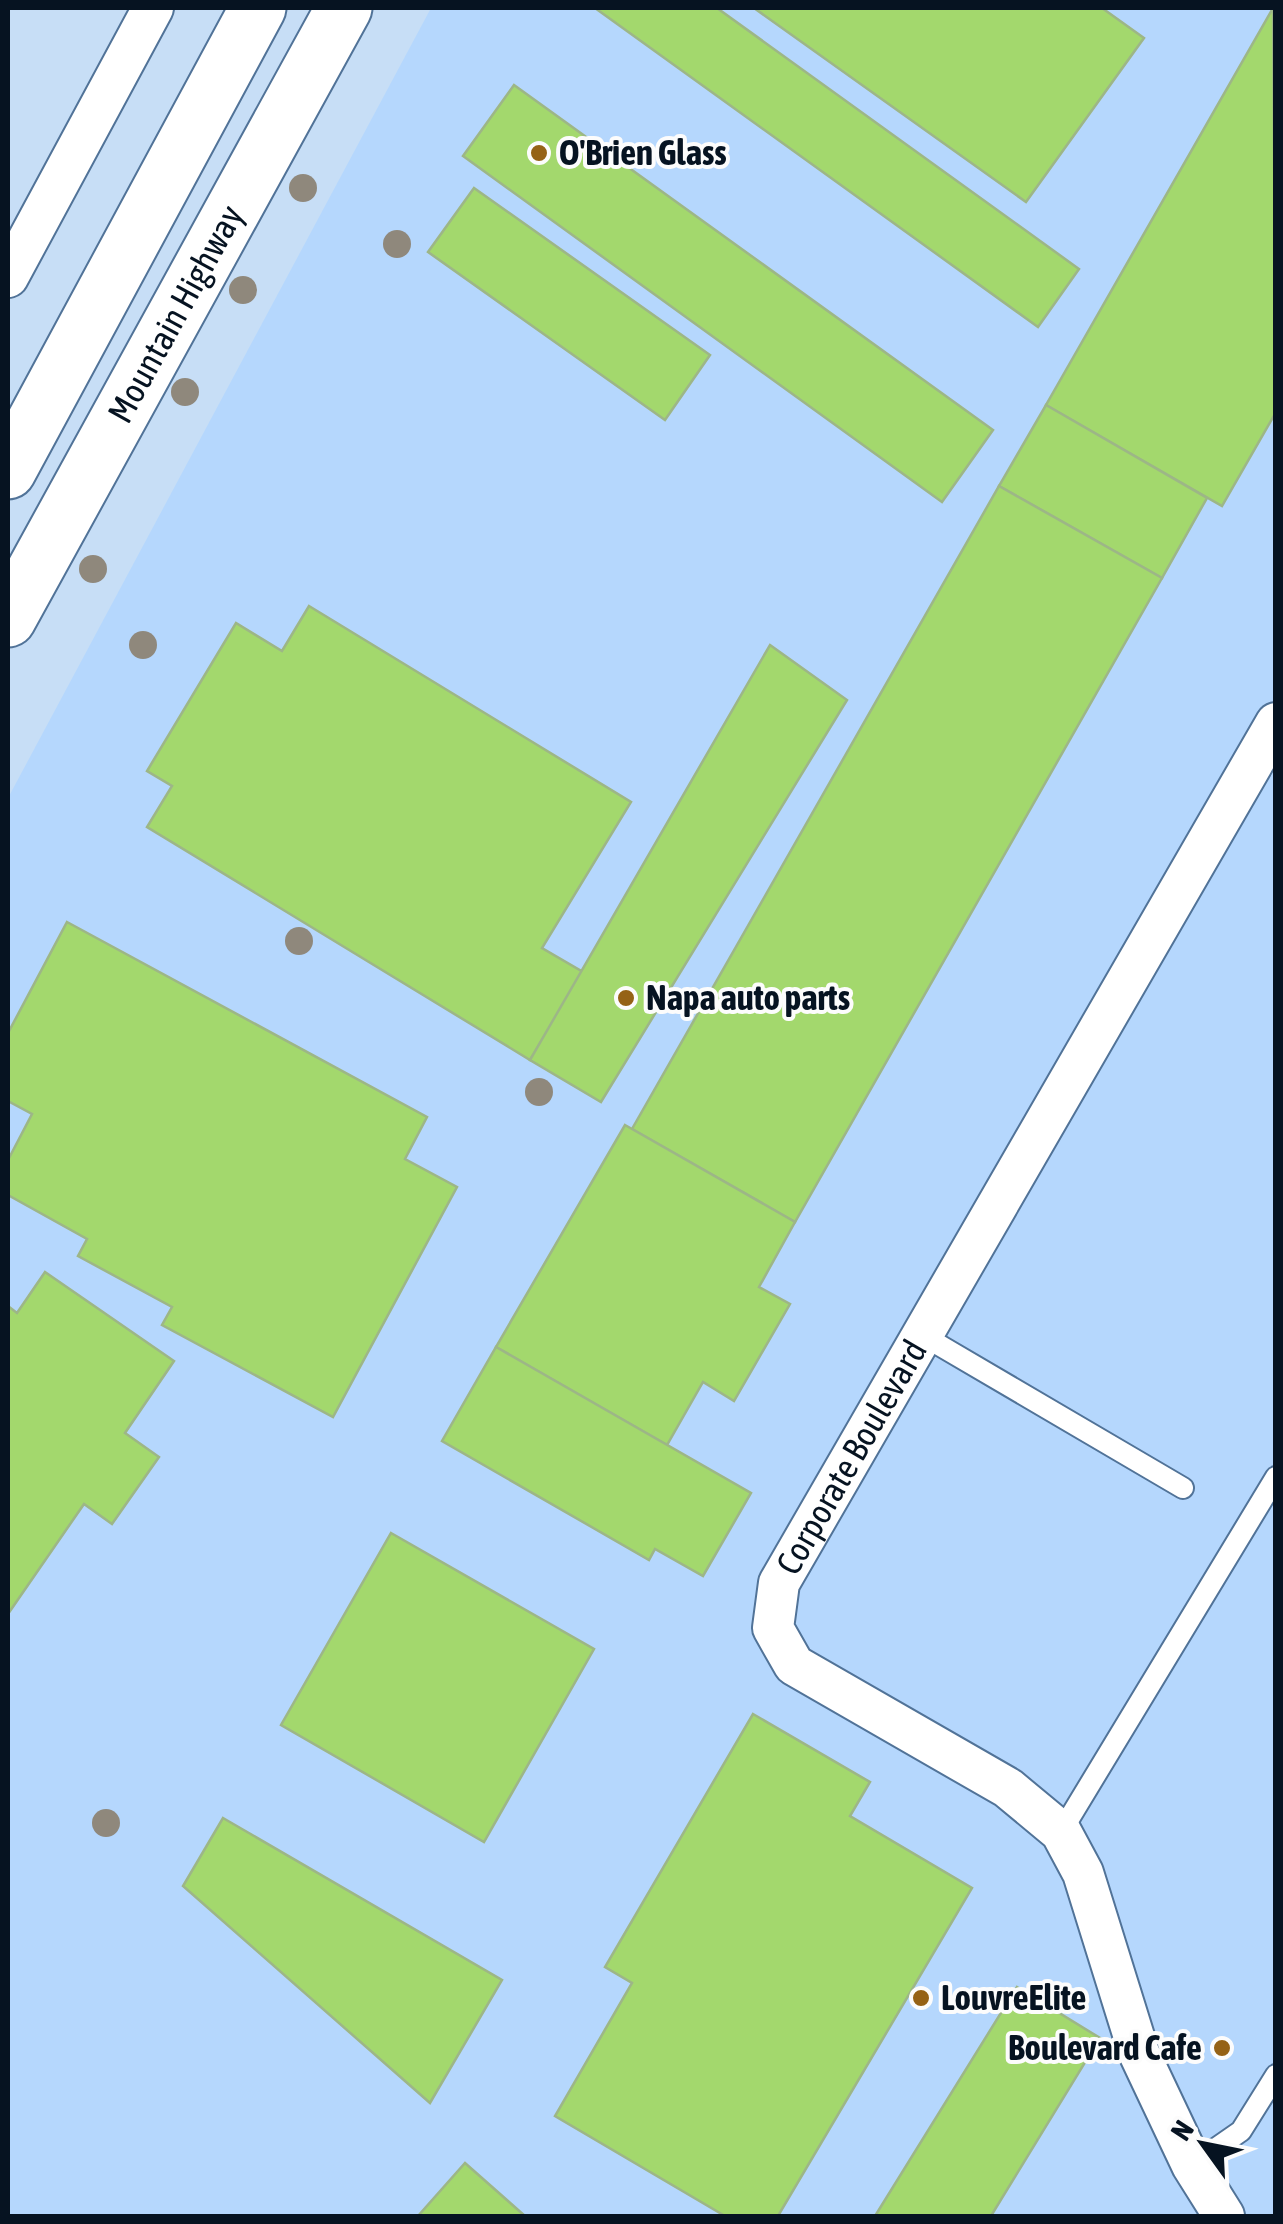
<svg xmlns="http://www.w3.org/2000/svg" width="1283" height="2224" font-family="'Asap Condensed',sans-serif">
  <rect width="100%" height="100%" fill="#c7def6"/>
  <path fill="#b5d7fd" d="M431,8H1275V2216H8V798Z"/>
  <g fill="#a3d86d" stroke="#9db687" stroke-width="2.5">
    <path d="M595,8H717L1079,269L1038,327Z"/>
    <path d="M754,8H1102L1144,38L1026,202Z"/>
    <path d="M1273,8L1276,412L1222,506L1046,405Z"/>
    <path d="M514,85L993,430L942,502L463,156Z"/>
    <path d="M474,188L710,355L665,420L428,252Z"/>
    <path d="M1046,405L1207,498L1162,578L999,486Z"/>
    <path d="M999,486L1162,578L795,1222L632,1129Z"/>
    <path d="M309,606L631,802L542,948L583,972L530,1060L147,827L172,786L147,771L236,623L282,651Z"/>
    <path d="M770,645L847,700L601,1102L530,1060Z"/>
    <path d="M67,922L427,1117L405,1159L457,1187L333,1417L162,1325L172,1307L78,1256L87,1239L8,1195V1160L32,1114L8,1101V1033Z"/>
    <path d="M625,1125L795,1222L759,1287L790,1304L734,1401L703,1382L667,1445L496,1347Z"/>
    <path d="M45,1272L174,1361L125,1433L159,1457L112,1524L84,1504L8,1614V1306L17,1313Z"/>
    <path d="M496,1347L751,1493L703,1576L655,1549L649,1560L442,1441Z"/>
    <path d="M391,1533L594,1649L484,1842L281,1725Z"/>
    <path d="M753,1714L870,1782L850,1816L972,1888L778,2216H725L555,2116L632,1983L605,1967Z"/>
    <path d="M223,1818L502,1980L430,2103L183,1886Z"/>
    <path d="M1017,1987L1100,2038L991,2216H875Z"/>
    <path d="M465,2163L525,2216H418Z"/>
  </g>
  <g fill="none" stroke-linecap="round" stroke-linejoin="round">
    <defs>
      <g id="lane">
        <path d="M922,1335L1183,1488"/>
        <path d="M1061,1832L1276,1477"/>
        <path d="M1192,2165L1241,2131L1276,2075"/>
      </g>
      <g id="street">
        <path d="M8,277L153,8"/>
        <path id="s1" d="M1224,2216L1192,2165L1139,2053L1083,1873L1061,1832L1008,1788L794,1665L773,1628L779,1583L1276,723"/>
      </g>
      <g id="primary">
        <path d="M8,471L258,8"/>
        <path id="s2" d="M8,619L344,8"/>
      </g>
    </defs>
    <use href="#lane" stroke="#517398" stroke-width="24"/>
    <use href="#street" stroke="#517398" stroke-width="44"/>
    <use href="#primary" stroke="#517398" stroke-width="59"/>
    <use href="#lane" stroke="#fff" stroke-width="20"/>
    <use href="#street" stroke="#fff" stroke-width="40"/>
    <use href="#primary" stroke="#fff" stroke-width="55"/>
  </g>
  <g fill="#8f887c">
    <circle cx="303" cy="188" r="14"/>
    <circle cx="397" cy="244" r="14"/>
    <circle cx="243" cy="290" r="14"/>
    <circle cx="185" cy="392" r="14"/>
    <circle cx="93" cy="569" r="14"/>
    <circle cx="143" cy="645" r="14"/>
    <circle cx="299" cy="941" r="14"/>
    <circle cx="539" cy="1092" r="14"/>
    <circle cx="106" cy="1823" r="14"/>
  </g>
  <g fill="#956216" stroke="#fcfcfc" stroke-width="4">
    <circle cx="539" cy="153" r="10"/>
    <circle cx="626" cy="998" r="10"/>
    <circle cx="921" cy="1998" r="10"/>
    <circle cx="1222" cy="2048" r="10"/>
  </g>
  <g text-anchor="middle" stroke-width="8" stroke-linejoin="round" paint-order="stroke">
    <g font-size="35" font-weight="bold" fill="#061321" stroke="#fcfcfc" text-anchor="start">
      <text x="559" y="165">O'Brien Glass</text>
      <text x="646" y="1010">Napa auto parts</text>
      <text x="941" y="2010">LouvreElite</text>
      <text x="1202" y="2060" text-anchor="end">Boulevard Cafe</text>
    </g>
    <g font-size="35" fill="#061321" stroke="#fcfcfc">
      <text dy="12" stroke="none"><textPath href="#s2" startOffset="348">Mountain Highway</textPath></text>
      <text dy="12" stroke="none"><textPath href="#s1" startOffset="968">Corporate Boulevard</textPath></text>
    </g>
  </g>
  <rect width="1283" height="2224" fill="none" stroke="#061321" stroke-width="20"/>
  <g transform="translate(1203 2144) rotate(303)" stroke="#fcfcfc" stroke-width="8" paint-order="stroke">
  <path d="M0-8L18 38L0 25L-18 38Z" fill="#061321"/>
  <text y="-15" font-size="28" font-weight="bold" text-anchor="middle" fill="#061321">N</text>
  </g>
</svg>
